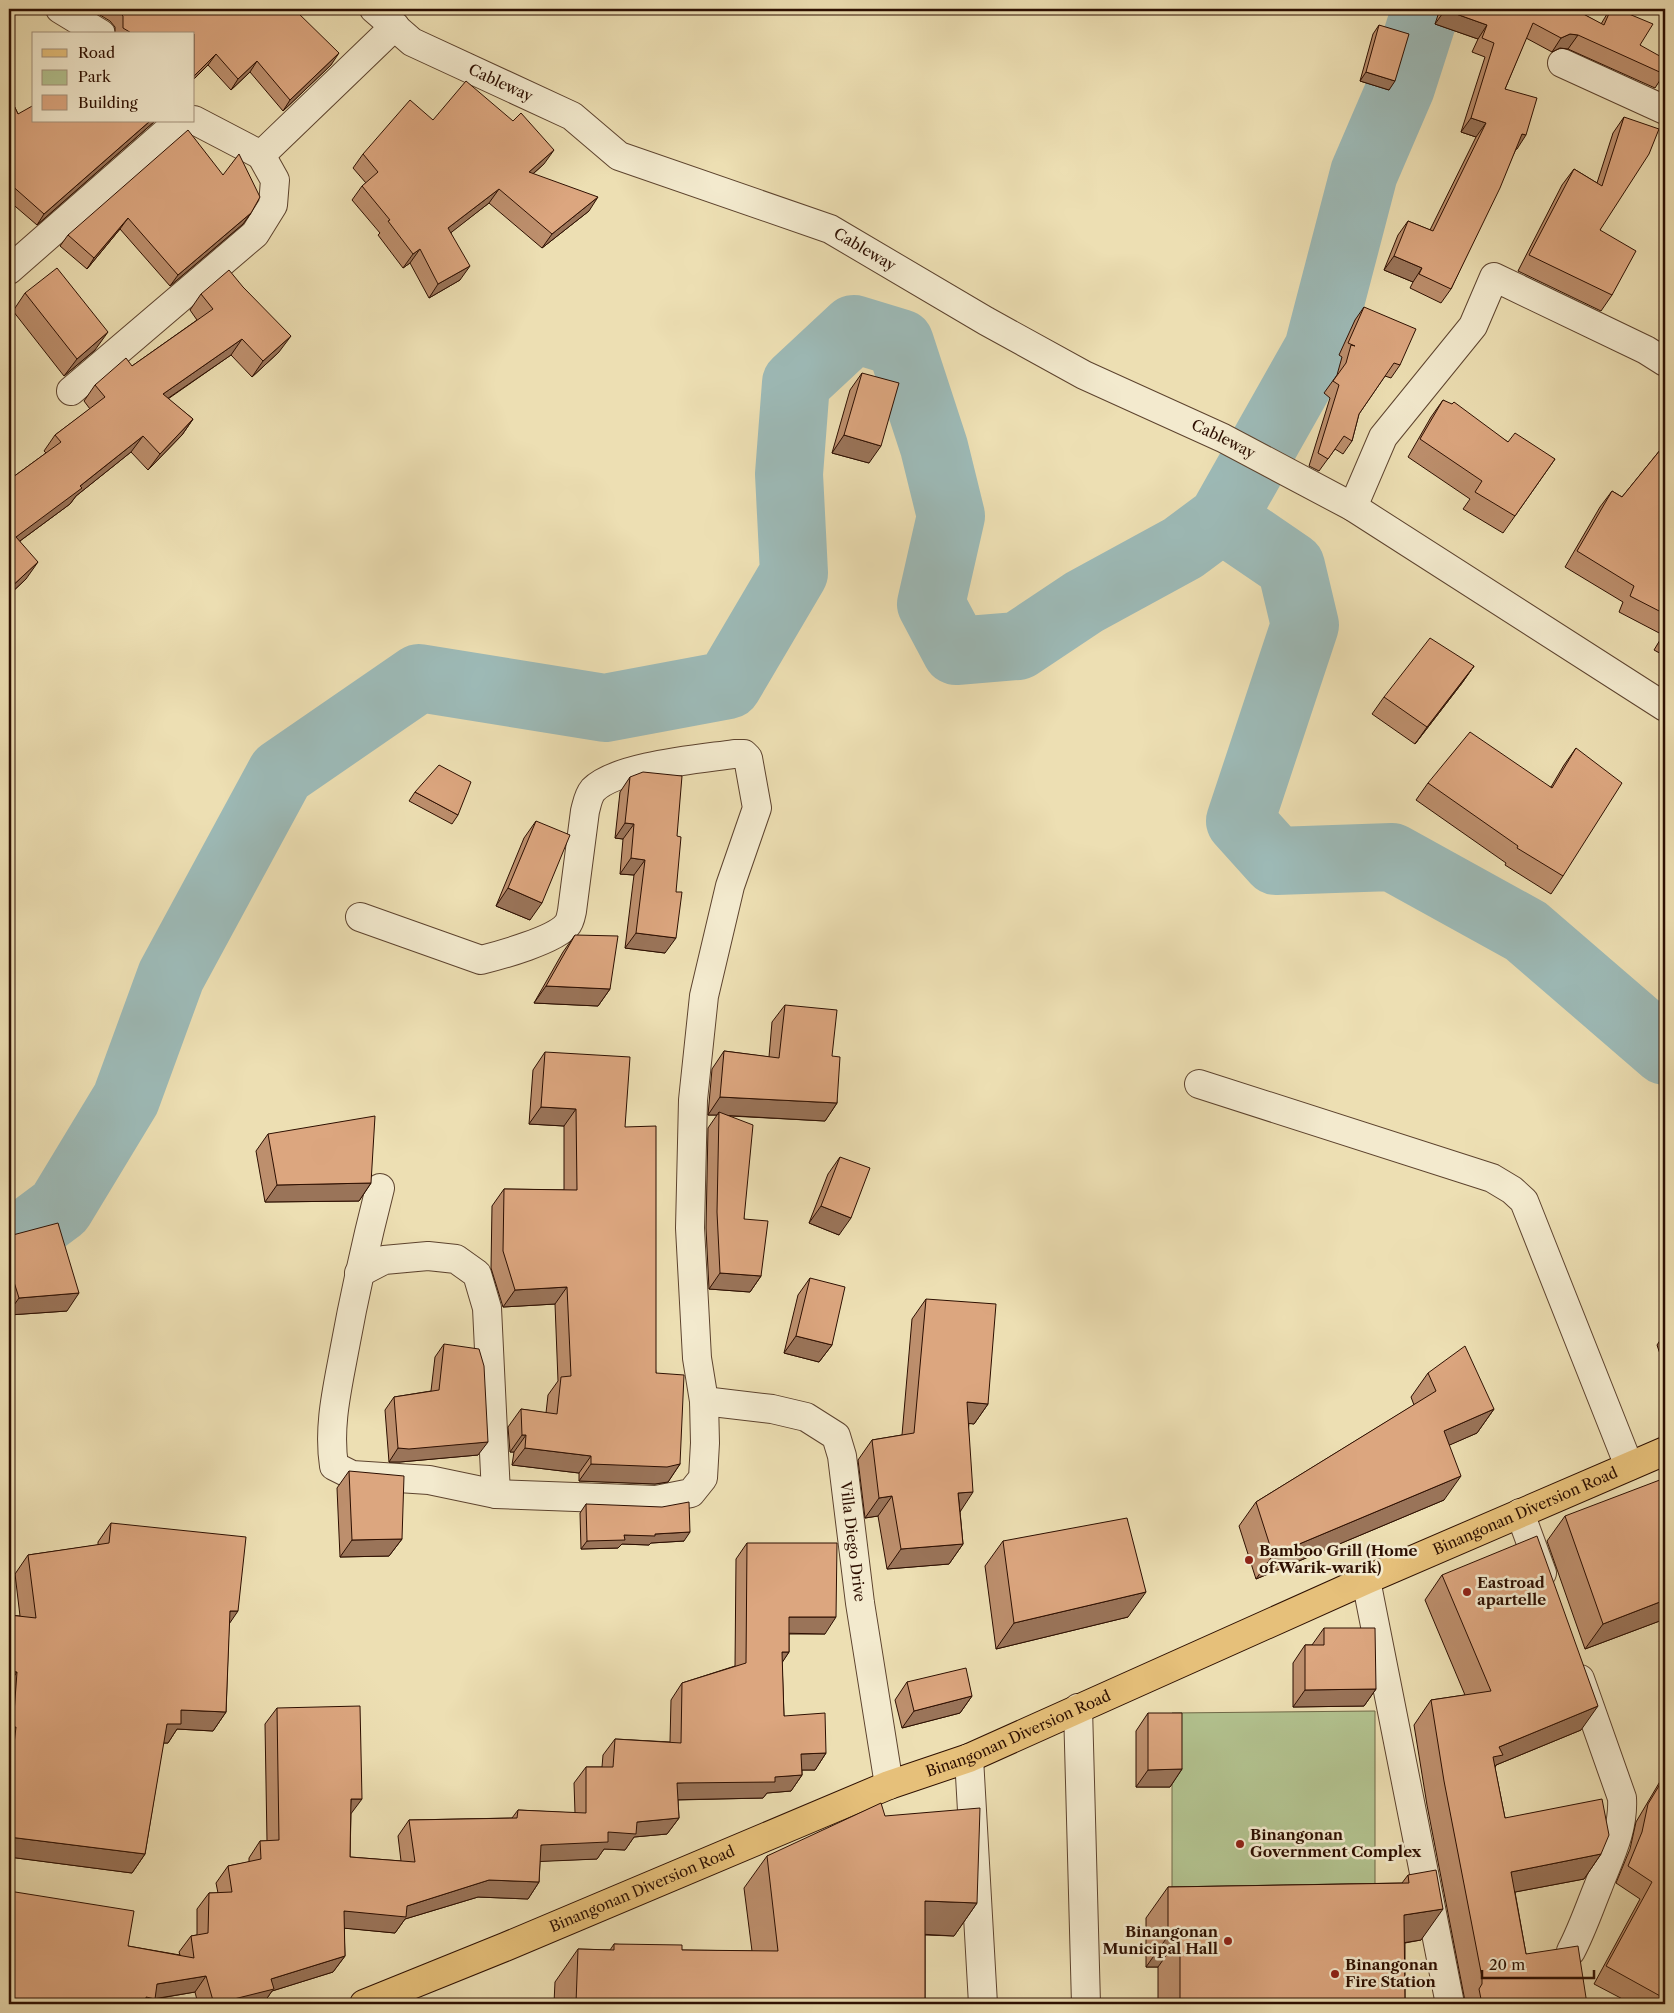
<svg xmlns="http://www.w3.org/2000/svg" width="1674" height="2013" font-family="'Libre Caslon Text',serif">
  <rect width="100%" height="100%" fill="#eddfb3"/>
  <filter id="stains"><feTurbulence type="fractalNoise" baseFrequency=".004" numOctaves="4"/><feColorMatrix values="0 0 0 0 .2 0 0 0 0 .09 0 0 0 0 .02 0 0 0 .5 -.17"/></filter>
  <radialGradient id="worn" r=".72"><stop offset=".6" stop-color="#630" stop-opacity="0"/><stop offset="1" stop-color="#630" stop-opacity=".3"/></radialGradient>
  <path fill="#b3c390" stroke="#706948" d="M1375,1711V1912L1172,1913V1713Z"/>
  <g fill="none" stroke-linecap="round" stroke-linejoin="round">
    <g stroke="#9dbab7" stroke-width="68">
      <path d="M1222,519L1291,566L1305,625L1240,821L1276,861L1392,857L1526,931L1665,1051"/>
      <path d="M9,1237H21L60,1208L126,1099L171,976L281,773L419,678L605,708L728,685L794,573L789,474L796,383L854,329L900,343L934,447L951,516L931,604L956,651L1018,646L1084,602L1183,548L1222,519L1318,349L1364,173L1401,87L1426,9"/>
    </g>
    <defs>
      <g id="minor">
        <path d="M60,9L101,34"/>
        <path id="s1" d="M374,9L412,42L572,116L619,156L830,229L986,321L1084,375L1223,438L1353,507L1665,707"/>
        <path d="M1562,63L1665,110"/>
        <path d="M194,120L261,155L395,26"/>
        <path d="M9,270L179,121"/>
        <path d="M71,391L255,234L273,205L275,180L261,155"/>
        <path d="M1353,507L1383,437L1473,326L1494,277L1646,350L1665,362"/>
        <path d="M360,917L481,960C501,955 555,940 567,925C570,922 571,916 572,911L585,811C587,804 588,796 593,790C616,766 700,759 734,754H744L748,758L757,808L730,886L704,996L693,1100L690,1228L697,1358L704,1401L705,1443L703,1478L691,1493L656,1500L496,1494L429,1480L352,1475L334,1466C328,1427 337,1390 344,1352C354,1297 366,1243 380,1188"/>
        <path d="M1199,1084L1492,1178L1512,1190L1524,1201L1629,1466"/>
        <path d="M359,1273L384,1260L428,1256L456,1259L477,1274L487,1308L496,1494"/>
        <path id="s2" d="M704,1401L772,1409L806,1417L836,1436L842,1456L860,1603L889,1785"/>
        <path d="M1520,1513L1542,1573"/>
        <path d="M1366,1580L1450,2004"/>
        <path d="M1078,1708L1086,2004"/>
        <path d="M969,1758L983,2004"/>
        <path d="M1571,1951C1582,1930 1589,1909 1598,1887C1609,1858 1624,1830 1622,1798L1580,1679"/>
      </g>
      <g id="major">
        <path id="s3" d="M364,2004L505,1947L889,1785L969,1758L1366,1580L1665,1451"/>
      </g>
    </defs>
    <use href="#minor" stroke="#5d432e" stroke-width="30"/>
    <use href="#major" stroke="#2d0f01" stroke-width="30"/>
    <use href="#minor" stroke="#f3eace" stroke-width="28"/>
    <use href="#major" stroke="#e6c07a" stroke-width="28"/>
  </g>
  <g fill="#bd8f6d" stroke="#2d0f01">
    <path d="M90,9H294L331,65L283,111L250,72L231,90L208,65L194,79V34H115V27L110,21Z"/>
    <path d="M1440,9H1574L1601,24L1610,9H1617L1640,45L1664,74L1655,88L1568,49L1560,48L1552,52L1526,38L1505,89L1517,149H1516L1451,289L1441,303L1410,288L1413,282L1384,270L1398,235L1408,221L1430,230L1476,137L1461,132L1485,57L1472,52L1478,39L1435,24Z"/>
    <path d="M1379,25L1389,90L1360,81L1373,34Z"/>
    <path d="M9,95L18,114L34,121H155L37,225L9,201Z"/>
    <path d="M1624,117L1600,230L1612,295L1601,311L1518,271L1562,185L1574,169L1597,183L1613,133Z"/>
    <path d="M433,120L544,164L533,174L589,211L542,248L489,203L451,232L460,280L429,298L410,263L403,268L378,235L380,233L352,200L362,186L366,183L353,168L363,154Z"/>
    <path d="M223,175L251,213L243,224L170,286L120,229L87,269L60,246L68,235Z"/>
    <path d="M25,293L95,350L64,376L13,311Z"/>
    <path d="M201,294L279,352L252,377L231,355L168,399L193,419L182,435L148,470L131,452L76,496L70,504L20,541L26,579L9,595V480L46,453L44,451L55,435L90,409L84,401L95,385L132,366L197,320L190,310Z"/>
    <path d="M1364,307L1400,365L1391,378L1385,376L1359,414L1352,441L1343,454L1335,449L1319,471L1309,466L1330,398L1324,393L1337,375L1342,357L1339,355L1355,320Z"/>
    <path d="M862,373L869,463L832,453L850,390Z"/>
    <path d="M1443,400L1508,442L1555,459L1503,533L1463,509L1470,499L1408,457L1431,417Z"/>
    <path d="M1665,444V656L1654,650L1663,635L1619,612L1623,602L1565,567L1600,507L1612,491L1622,497Z"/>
    <path d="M1474,666L1462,683L1415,744L1372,714L1384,697Z"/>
    <path d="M1576,748L1563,876L1551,894L1505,865L1506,863L1416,800L1428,783L1551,787L1564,765Z"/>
    <path d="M630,777L665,953L625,948L634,875L620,874L623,839L615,838L620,792Z"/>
    <path d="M415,792L458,815L452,824L409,801Z"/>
    <path d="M536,821L530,920L496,906L524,838Z"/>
    <path d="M575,935L610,989L598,1006L534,1003L563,952Z"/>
    <path d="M785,1005L832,1056L837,1103L825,1121L730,1116L744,1219L761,1276L750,1292L709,1289L706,1228L708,1128L717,1115H708L712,1069L724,1051L769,1057L772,1022Z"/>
    <path d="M545,1052L625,1127L656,1373L680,1464L668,1482L655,1484L579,1481V1473L512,1465L514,1452H510L508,1427L521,1409L546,1413L548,1395L558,1381L555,1304L503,1307L491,1268L492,1206L504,1189L564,1190V1126L529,1124L533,1070Z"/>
    <path d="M268,1134L371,1183L359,1201L265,1202L256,1151Z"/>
    <path d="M840,1157L839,1235L809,1223L828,1174Z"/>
    <path d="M9,1236L67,1311L9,1315Z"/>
    <path d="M810,1278L832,1345L819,1362L784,1353L798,1295Z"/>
    <path d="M926,1299L988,1404L974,1424L969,1423L960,1511L963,1544L949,1564L887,1569L878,1516L865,1518L858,1460L872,1440L902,1435L912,1319Z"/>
    <path d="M1665,1333V1369L1657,1345Z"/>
    <path d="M444,1344L478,1455L400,1462H389L385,1410L394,1397L431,1391L435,1357Z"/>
    <path d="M1428,1373L1494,1409L1477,1433L1449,1445L1444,1500L1256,1579L1239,1526L1256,1502L1414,1405L1411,1397Z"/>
    <path d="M349,1471L402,1539L389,1556L340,1557L337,1488Z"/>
    <path d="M586,1504L684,1541L651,1543L649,1545L622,1544L618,1548L581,1549L580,1513Z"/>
    <path d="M1565,1516L1665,1619L1585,1649L1547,1541Z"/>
    <path d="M111,1523L229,1623L226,1712L213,1731L177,1729L168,1743H163L145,1854L132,1873L9,1857V1615L20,1616L15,1574L28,1555L98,1545V1542Z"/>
    <path d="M1003,1541L1128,1617L996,1649L985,1566Z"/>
    <path d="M747,1543L825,1634H789V1652L782,1662L784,1716L826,1753L815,1770H802V1775L791,1791L767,1793L763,1798L678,1800L679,1818L667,1834L634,1837L625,1850L604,1849L597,1859L540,1861L539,1882L528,1899L478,1897L405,1919L395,1933L344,1928L345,1956L333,1972L272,1991L263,2004H198L195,1992L155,1999L151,2004H9L128,1946L180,1955L179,1952L191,1936L197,1935V1909L209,1893H218L216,1883L228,1866L249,1862V1858L260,1841H267L265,1724L277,1708L351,1814L350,1857L401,1861L398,1836L409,1820L512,1818L518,1810L575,1813L574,1783L586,1767H602L603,1755L615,1739L670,1742L671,1700L682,1683L735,1666L736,1559Z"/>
    <path d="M1442,1575L1581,1730L1496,1765L1495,1768L1505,1818L1601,1854L1584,1879L1515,1892L1526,1954L1587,2004H1465V2001L1427,1805L1414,1725L1431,1700L1465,1695L1425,1600Z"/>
    <path d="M1324,1628L1376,1689L1364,1706L1293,1707V1663L1305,1645H1312Z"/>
    <path d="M907,1682L972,1696L960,1713L902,1728L895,1700Z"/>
    <path d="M1148,1713L1182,1769L1170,1787H1136V1731Z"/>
    <path d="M1665,1773V1990L1656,2004H1632L1594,1984L1640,1899L1616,1883L1630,1849L1636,1822Z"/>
    <path d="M885,1816L977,1903L954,1936L925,1935V2004H519L520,2002L554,2003L555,1982L578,1949L610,1950L614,1944L682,1950L752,1951L744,1888L767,1856Z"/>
    <path d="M1408,1875L1421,1940L1405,1943V2004H1158V1967H1146V1918L1168,1887L1402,1883Z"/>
  </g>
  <g fill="#9a7459" stroke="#2d0f01">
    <path d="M1445,10L1487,25L1478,39L1435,24Z"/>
    <path d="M1570,34L1578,35L1568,49L1560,48L1552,52L1561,38Z"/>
    <path d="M339,53L331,65L283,111L290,100Z"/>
    <path d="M216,54L208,65L194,79V76Z"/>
    <path d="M257,61L250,72L231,90L238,79Z"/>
    <path d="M1366,72L1395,81L1389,90L1360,81Z"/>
    <path d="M1471,118L1486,123L1476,137L1461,132Z"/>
    <path d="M150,121H155L37,225L44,214Z"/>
    <path d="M1522,134L1526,135L1517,149L1512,148Z"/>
    <path d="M554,150L544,164L519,186L529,172Z"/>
    <path d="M499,189L489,203L439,242L448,228Z"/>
    <path d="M598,197L589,211L542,248L552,234Z"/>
    <path d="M251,213L243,224L170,286L178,275Z"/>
    <path d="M128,218L120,229L87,269L94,258Z"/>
    <path d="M420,249L410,263L403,268L413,254Z"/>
    <path d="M1394,256L1422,268L1413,282L1384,270Z"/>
    <path d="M470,266L460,280L429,298L438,284Z"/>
    <path d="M108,332L95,350L64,376L77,359Z"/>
    <path d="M291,336L279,352L252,377L263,361Z"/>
    <path d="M242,339L231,355L151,410L163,394Z"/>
    <path d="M193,419L182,435L148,470L160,454Z"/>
    <path d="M844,435L881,446L869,463L832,453Z"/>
    <path d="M143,436L131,452L76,496L70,504L9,549L16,537Z"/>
    <path d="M38,562L26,579L9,595V589Z"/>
    <path d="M1474,666L1462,683L1415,744L1427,727Z"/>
    <path d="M625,823L634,824L623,839L615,838Z"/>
    <path d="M631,858L645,860L634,875L620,874Z"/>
    <path d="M508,888L542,903L530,920L496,906Z"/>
    <path d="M636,933L676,938L665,953L625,948Z"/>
    <path d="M546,986L610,989L598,1006L534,1003Z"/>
    <path d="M720,1097L837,1103L825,1121L719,1115V1112L717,1115H708Z"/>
    <path d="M541,1107L576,1109L564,1126L529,1124Z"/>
    <path d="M371,1183L359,1201L265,1202L277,1185Z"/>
    <path d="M821,1206L851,1218L839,1235L809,1223Z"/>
    <path d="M720,1273L761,1276L750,1292L709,1289Z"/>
    <path d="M567,1287L555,1304L503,1307L515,1290Z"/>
    <path d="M79,1293L67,1311L9,1315V1312L19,1298Z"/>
    <path d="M796,1336L832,1345L819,1362L784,1353Z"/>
    <path d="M967,1402L988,1404L974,1424L953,1422Z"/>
    <path d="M1494,1409L1477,1433L1427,1455L1444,1431Z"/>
    <path d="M522,1435H526L514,1452H510Z"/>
    <path d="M488,1442L478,1455L400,1462H389L398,1448Z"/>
    <path d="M525,1448L591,1456L579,1473L512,1465Z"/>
    <path d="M591,1464H680L668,1482L655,1484L579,1481Z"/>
    <path d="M1461,1476L1444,1500L1256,1579L1273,1555Z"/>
    <path d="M973,1492L960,1512L958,1493Z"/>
    <path d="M892,1496L878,1516L865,1518L879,1498Z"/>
    <path d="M690,1532L684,1541L651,1543L649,1545L622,1544L618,1548L581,1549L587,1541L624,1535L655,1534Z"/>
    <path d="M402,1539L389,1556L340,1557L352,1540Z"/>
    <path d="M963,1544L949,1564L887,1569L901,1549Z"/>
    <path d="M1146,1592L1128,1617L996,1649L1014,1623Z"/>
    <path d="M1665,1600V1619L1585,1649L1603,1624Z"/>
    <path d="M230,1611H238L225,1630Z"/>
    <path d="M789,1617H836L825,1634L778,1633Z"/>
    <path d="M782,1652H789L778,1669Z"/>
    <path d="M9,1671L17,1672L9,1684Z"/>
    <path d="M1376,1689L1364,1706L1293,1707L1305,1690Z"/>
    <path d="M972,1696L960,1713L902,1728L914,1711Z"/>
    <path d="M1598,1706L1581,1730L1496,1765L1486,1780L1476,1782L1499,1747Z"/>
    <path d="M181,1710L226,1712L213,1731L177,1729L168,1743H154L167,1724Z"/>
    <path d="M13,1727H16L9,1737V1733Z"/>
    <path d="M826,1753L815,1770H790L801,1754Z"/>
    <path d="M1182,1769L1170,1787H1136L1148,1770Z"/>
    <path d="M802,1775L791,1791L767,1793L763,1798L665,1800L677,1783Z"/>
    <path d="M351,1799H362L350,1815Z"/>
    <path d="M679,1818L667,1834L634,1837L625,1850L604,1849L597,1859L529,1862L541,1845L608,1832L637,1822Z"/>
    <path d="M9,1837L145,1854L132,1873L9,1857Z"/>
    <path d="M1601,1854L1584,1879L1494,1896L1511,1872Z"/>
    <path d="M489,1880L539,1882L528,1899L478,1897L405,1919L395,1933L332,1927L344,1911L407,1906Z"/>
    <path d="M925,1901L977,1903L954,1936L902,1933Z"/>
    <path d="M1443,1909L1421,1940L1383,1946L1404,1915Z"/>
    <path d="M1168,1936H1180L1158,1967H1146Z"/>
    <path d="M345,1956L333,1972L272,1991L263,2004H214L271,1979Z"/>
    <path d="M206,1976L195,1992L153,1999H155L151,2004H141L157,1984Z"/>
  </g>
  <g fill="#dca67f" stroke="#2d0f01">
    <path d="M116,9H294L339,53L290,100L257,61L238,79L216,54L194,76V34H133L123,28V16Z"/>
    <path d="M1445,9H1574L1604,25L1611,9H1617L1653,24L1640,45L1665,59V72L1664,74L1578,35L1570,34L1561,38L1533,23L1505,89L1537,98L1526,135L1522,134L1500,188L1451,289L1419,274L1422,268L1394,256L1408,221L1433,231L1486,123L1471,118L1494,43L1482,38L1487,25L1445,10Z"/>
    <path d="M1379,25L1409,34L1395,81L1366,72Z"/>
    <path d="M466,81L513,121L521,113L554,150L529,172L598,197L552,234L499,189L448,228L470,266L438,284L420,249L413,254L388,221L390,220L362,186L378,172L363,154L410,100L433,120Z"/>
    <path d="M9,95L18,114L34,105V121H150L44,214L9,183Z"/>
    <path d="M1624,117L1659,129L1649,154L1600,230L1636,251L1612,295L1529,255L1574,169L1602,186Z"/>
    <path d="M188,130L223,175L239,154L260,197L251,213L178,275L128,218L94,258L68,235Z"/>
    <path d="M57,268L108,332L77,359L25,293Z"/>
    <path d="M229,270L243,287L291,336L263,361L242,339L163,394L193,419L160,454L143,436L80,486L82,488L16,537L38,562L9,589V480L61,442L55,435L105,397L95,385L126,358L132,366L213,309L201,294Z"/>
    <path d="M1364,307L1416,329L1400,365L1394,363L1359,414L1352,441L1344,436L1328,459L1318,453L1339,385L1333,381L1346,363L1351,345L1355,346L1348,343Z"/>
    <path d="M862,373L899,383L881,446L844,435Z"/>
    <path d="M1443,400L1452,404L1454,402L1508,442L1515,433L1555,459L1515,516L1475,492L1482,481L1420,439Z"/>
    <path d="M1665,444V614L1630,596L1634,586L1577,551L1612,491L1622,497Z"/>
    <path d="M1430,638L1474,666L1427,727L1384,697Z"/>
    <path d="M1470,732L1552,788L1576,748L1622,783L1563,876L1517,848L1518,846L1428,783Z"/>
    <path d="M439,765L471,782L458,815L415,792Z"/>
    <path d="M643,772L682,776L677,836L681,837L676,892H682L676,938L636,933L645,860L631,858L634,824L625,823L630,777Z"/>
    <path d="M536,821L570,835L542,903L508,888Z"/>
    <path d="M575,935L618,936L610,989L546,986Z"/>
    <path d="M785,1005L837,1010L832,1056L840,1057L837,1103L720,1097L724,1051L779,1058Z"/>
    <path d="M545,1052L630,1057L625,1127L656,1126V1373L684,1375L680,1464L667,1467L591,1464V1456L525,1448L526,1435H522L521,1409L557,1414L561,1377L571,1376L567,1287L515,1290L503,1251L504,1189L577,1190L576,1109L541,1107Z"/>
    <path d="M719,1112L753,1125L744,1219L768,1221L761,1276L720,1273L717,1212Z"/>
    <path d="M375,1116L371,1183L277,1185L268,1134Z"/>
    <path d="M840,1157L870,1168L851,1218L821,1206Z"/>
    <path d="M58,1223L79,1293L19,1298L9,1266V1236Z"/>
    <path d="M810,1278L845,1287L832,1345L796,1336Z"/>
    <path d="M926,1299L996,1304L988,1404L967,1402L973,1492L958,1493L963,1544L901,1549L892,1496L879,1498L872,1440L914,1433Z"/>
    <path d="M444,1344L479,1349L484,1366L488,1442L409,1449L398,1448L394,1397L439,1390Z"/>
    <path d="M1465,1346L1494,1409L1444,1431L1461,1476L1273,1555L1256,1502L1436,1391L1428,1373Z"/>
    <path d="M349,1471L404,1476L402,1539L352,1540Z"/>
    <path d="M1665,1478V1600L1603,1624L1565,1516Z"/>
    <path d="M689,1502L690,1532L655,1534V1536L624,1535L625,1540L587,1541L586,1504L662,1507Z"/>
    <path d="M1127,1518L1146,1592L1014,1623L1003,1541Z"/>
    <path d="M111,1523L246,1537L238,1611H230L226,1712L181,1710V1724H167L145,1854L9,1837V1784L10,1778L16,1727H13L17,1672L9,1671V1615L36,1618L28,1555L109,1543Z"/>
    <path d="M1537,1536L1598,1706L1499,1747L1503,1755L1493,1757L1505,1818L1602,1799L1609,1835L1601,1854L1511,1872L1526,1954L1578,1946L1587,2004H1482L1479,1989L1482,1984V1977L1444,1781L1431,1700L1491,1691L1442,1575Z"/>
    <path d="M747,1543H837L836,1617H789V1652H782L784,1716L825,1713L826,1753L801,1754L802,1775L775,1777V1782L677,1783L679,1818L637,1822L636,1834L608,1832V1842L541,1845L539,1882L489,1880L407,1906L406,1917L344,1911L345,1956L271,1979L274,1989L214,2004L206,1976L157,1984L155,1999L146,1997V2004H9V1891L134,1911L128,1946L194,1958L191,1936L208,1933L209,1893L232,1892L228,1866L261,1859L260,1841L279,1840L277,1708L360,1706L362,1799H351L350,1857L415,1862L409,1820L517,1818L518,1810L586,1813V1767H613L615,1739L681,1743L682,1683L746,1663Z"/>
    <path d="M1324,1628H1375L1376,1689L1305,1690V1645H1324Z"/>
    <path d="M966,1668L972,1696L914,1711L907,1682Z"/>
    <path d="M1148,1713H1182V1769L1148,1770Z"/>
    <path d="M1665,1776V1990L1662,1997L1606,1966L1652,1882L1628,1866L1642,1832L1648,1804Z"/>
    <path d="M881,1803L885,1816L980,1808L977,1903L925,1901V2004H520V2002L576,2003L578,1949L614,1950V1944L682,1945V1950L778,1951L767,1856Z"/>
    <path d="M1436,1870L1443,1909L1404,1915L1405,2004H1180V1936H1168V1887L1409,1883L1408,1875Z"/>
  </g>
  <g fill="#8f2418" stroke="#f3eace" stroke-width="2">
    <circle cx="1249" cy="1560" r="5"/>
    <circle cx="1467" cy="1592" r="5"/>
    <circle cx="1240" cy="1844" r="5"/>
    <circle cx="1228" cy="1941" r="5"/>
    <circle cx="1335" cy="1974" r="5"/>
  </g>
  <g text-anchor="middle" stroke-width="5" stroke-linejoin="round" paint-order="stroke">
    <g font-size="15" fill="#2d0f01" stroke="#f3eace">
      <text dy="5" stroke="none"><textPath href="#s1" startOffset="148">Cableway</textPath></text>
      <text dy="5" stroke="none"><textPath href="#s1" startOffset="552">Cableway</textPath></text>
      <text dy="5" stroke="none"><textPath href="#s1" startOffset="958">Cableway</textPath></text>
      <text dy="5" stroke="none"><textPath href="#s3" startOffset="1262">Binangonan Diversion Road</textPath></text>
      <text dy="5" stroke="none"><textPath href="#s2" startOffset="246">Villa Diego Drive</textPath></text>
      <text dy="5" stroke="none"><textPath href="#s3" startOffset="708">Binangonan Diversion Road</textPath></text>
      <text dy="5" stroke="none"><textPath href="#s3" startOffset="301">Binangonan Diversion Road</textPath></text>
    </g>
    <g font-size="15" font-weight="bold" fill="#2d0f01" stroke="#f3eace" text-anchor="start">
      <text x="1259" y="1556">Bamboo Grill (Home<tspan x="1259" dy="17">of Warik-warik)</tspan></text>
      <text x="1477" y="1588">Eastroad<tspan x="1477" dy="17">apartelle</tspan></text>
      <text x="1250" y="1840">Binangonan<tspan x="1250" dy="17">Government Complex</tspan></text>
      <text x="1218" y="1937" text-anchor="end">Binangonan<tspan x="1218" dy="17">Municipal Hall</tspan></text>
      <text x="1345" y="1970">Binangonan<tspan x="1345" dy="17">Fire Station</tspan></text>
    </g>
  </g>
  <rect width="1674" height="2013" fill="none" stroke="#eddfb3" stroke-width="30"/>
  <rect x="10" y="10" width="1654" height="1993" fill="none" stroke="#2d0f01" stroke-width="2.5"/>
  <rect x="15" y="15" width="1644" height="1983" fill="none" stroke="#2d0f01"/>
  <rect x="32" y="32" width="162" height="90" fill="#f3eace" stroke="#a4927c"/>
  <rect x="42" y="49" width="25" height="8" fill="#e6c07a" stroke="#a4927c"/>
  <text x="78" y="58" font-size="15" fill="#2d0f01">Road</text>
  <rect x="42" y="70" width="25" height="15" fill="#b3c390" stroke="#a4927c"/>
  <text x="78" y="82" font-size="15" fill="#2d0f01">Park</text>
  <rect x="42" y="95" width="25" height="15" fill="#dca67f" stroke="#a4927c"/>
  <text x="78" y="108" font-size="15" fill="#2d0f01">Building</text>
  <path d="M1482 1970v8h112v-8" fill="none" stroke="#2d0f01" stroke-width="2.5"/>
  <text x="1489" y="1970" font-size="15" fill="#2d0f01" stroke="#f3eace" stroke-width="4" paint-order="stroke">20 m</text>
  <rect width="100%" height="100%" filter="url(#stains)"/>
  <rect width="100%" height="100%" fill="url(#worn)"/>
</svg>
